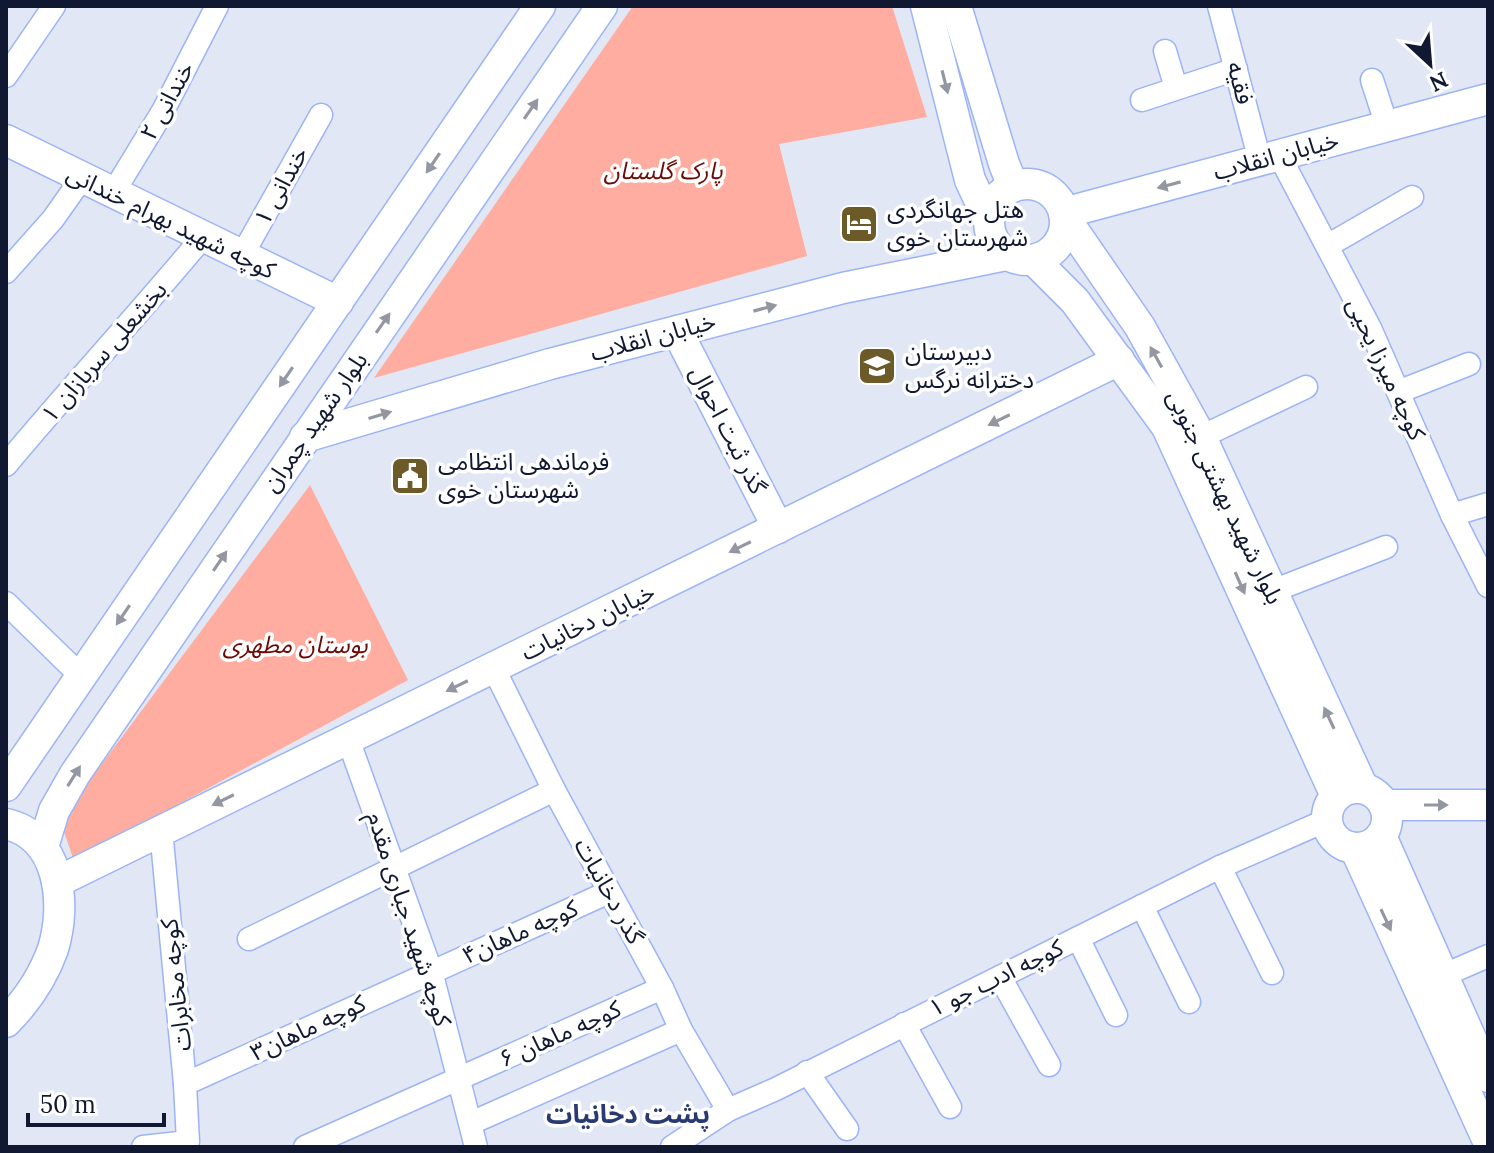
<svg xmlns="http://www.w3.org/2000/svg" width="1494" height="1153" font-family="Lora,'Noto Sans Arabic',serif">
  <rect width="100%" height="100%" fill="#e2e7f5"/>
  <g fill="#feada0">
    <path d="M633,6H892L927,117L779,144L807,256L374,378Z"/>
    <path d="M310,485L408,680L74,861L60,820Z"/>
  </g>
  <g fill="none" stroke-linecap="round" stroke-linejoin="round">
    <defs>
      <g id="street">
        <path d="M1219,6L1260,161"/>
        <path d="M1165,51L1176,88"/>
        <path d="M6,76L54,6"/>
        <path d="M1372,80L1387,126"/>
        <path d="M1142,100L1236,69"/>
        <path d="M1279,155L1370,328L1452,515L1488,586"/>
        <path d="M113,193L163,111L217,6"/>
        <path d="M1327,246L1412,197"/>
        <path d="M241,257L321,115"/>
        <path d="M6,272L53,219L82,178"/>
        <path d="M1398,392L1469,364"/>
        <path d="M1201,437L1306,387"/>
        <path d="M6,465C70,388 138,315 202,238"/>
        <path d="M1452,515L1488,504"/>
        <path d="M1270,592L1386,547"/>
        <path d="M6,603L81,676"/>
        <path d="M494,669L554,790L662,988L681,1030L728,1110"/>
        <path d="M348,739L431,971L476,1147"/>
        <path d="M1220,867L1272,973"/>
        <path d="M1142,906L1189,1002"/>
        <path d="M1078,938L1116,1015"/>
        <path d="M249,939L554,790"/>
        <path d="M1442,976L1488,956"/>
        <path d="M1000,977L1049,1065"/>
        <path d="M904,1024L950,1107"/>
        <path d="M807,1072L847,1129"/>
        <path d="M185,1084L609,892"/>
        <path d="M471,1123L681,1030"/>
        <path d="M143,1147L188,1142L185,1084L161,830"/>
        <path d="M305,1147L662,988"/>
        <path d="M672,1147L728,1110L776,1089L1220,867L1327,820"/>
      </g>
      <g id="secondary">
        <path d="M926,6L970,180L988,218"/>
        <path d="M956,6L1004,164L1013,186"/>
        <path d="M6,140L338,302"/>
        <circle cx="1027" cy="222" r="38"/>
        <path d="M1064,213L1488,99"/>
        <path d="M1065,218L1140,327L1201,437L1363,788"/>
        <path d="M1034,260L1075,301L1167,427L1336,796"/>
        <path d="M677,331L778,528"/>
        <path d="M305,437L550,364L843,288L1006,255"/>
        <path d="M6,786L540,6"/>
        <circle cx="1357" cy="818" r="30"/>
        <path d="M1384,805H1488"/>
        <path d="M6,824C60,836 67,903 53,949C43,977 26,1002 6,1022"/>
        <path d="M1381,836L1488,1077"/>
        <path d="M43,847L54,811L75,774L602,6"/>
        <path d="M1355,848L1488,1141"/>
        <path d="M57,882L1119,360"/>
      </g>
    </defs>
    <use href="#street" stroke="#9cb4f6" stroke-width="25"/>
    <use href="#secondary" stroke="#9cb4f6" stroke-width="33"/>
    <use href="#street" stroke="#fff" stroke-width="22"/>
    <use href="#secondary" stroke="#fff" stroke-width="30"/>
  </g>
  <defs><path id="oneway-solid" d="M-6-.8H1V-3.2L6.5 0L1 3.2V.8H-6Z" transform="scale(2)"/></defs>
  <g fill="#9497a2">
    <use href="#oneway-solid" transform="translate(945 82) rotate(76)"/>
    <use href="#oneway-solid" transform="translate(531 109) rotate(-55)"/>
    <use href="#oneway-solid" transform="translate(433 163) rotate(124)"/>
    <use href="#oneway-solid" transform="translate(1169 185) rotate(165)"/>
    <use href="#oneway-solid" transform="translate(765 308) rotate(-15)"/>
    <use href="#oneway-solid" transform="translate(383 323) rotate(-55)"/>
    <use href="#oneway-solid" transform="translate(1156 357) rotate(-119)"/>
    <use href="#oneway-solid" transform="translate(286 377) rotate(124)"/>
    <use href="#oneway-solid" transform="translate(380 415) rotate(-17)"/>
    <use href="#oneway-solid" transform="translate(999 420) rotate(154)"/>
    <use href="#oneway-solid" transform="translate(740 547) rotate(154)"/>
    <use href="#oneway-solid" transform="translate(220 561) rotate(-56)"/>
    <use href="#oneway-solid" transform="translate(1240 583) rotate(66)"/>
    <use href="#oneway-solid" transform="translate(123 615) rotate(124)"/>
    <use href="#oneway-solid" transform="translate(457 686) rotate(154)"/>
    <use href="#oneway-solid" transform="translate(1329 718) rotate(-115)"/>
    <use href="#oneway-solid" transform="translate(74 776) rotate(-58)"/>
    <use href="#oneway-solid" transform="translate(223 800) rotate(154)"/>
    <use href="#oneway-solid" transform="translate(1436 805)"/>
    <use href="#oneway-solid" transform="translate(1386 920) rotate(65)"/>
  </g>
  <defs>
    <symbol id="hotel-square" viewBox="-11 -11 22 22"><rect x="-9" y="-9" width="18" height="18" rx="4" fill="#6c5a28" stroke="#fff"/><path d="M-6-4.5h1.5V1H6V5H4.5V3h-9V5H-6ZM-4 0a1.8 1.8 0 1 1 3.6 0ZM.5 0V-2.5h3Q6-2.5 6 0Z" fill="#fff"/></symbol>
    <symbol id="school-square" viewBox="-11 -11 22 22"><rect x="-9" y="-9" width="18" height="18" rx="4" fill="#6c5a28" stroke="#fff"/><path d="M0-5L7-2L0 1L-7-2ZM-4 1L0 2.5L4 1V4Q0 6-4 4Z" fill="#fff"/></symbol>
    <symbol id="civic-square" viewBox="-11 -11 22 22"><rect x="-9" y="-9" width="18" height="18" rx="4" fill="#6c5a28" stroke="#fff"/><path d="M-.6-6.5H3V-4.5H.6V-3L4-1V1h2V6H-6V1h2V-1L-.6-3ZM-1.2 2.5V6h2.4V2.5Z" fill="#fff"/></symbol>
  </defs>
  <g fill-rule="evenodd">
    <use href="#hotel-square" x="837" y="202" width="44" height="44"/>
    <use href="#school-square" x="855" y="344" width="44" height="44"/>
    <use href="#civic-square" x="388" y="454" width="44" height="44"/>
  </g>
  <g text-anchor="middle" stroke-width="7" stroke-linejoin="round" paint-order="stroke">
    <g font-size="24" fill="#111831" stroke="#fff">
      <text transform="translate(1240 83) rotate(75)" y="8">فقیه</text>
      <text transform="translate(167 101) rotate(-61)" y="8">خندانی ۲</text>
      <text transform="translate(1276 156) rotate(-15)" y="8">خیابان انقلاب</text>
      <text transform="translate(281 186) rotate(-61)" y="8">خندانی ۱</text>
      <text transform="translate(171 222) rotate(26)" y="8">کوچه شهید بهرام خندانی</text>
      <text transform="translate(653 337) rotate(-15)" y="8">خیابان انقلاب</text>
      <text transform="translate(104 352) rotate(-49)" y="8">بخشعلی سربازان ۱</text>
      <text transform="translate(1386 369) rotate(65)" y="8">کوچه میرزا یحیی</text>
      <text transform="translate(315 422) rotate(-55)" y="8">بلوار شهید چمران</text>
      <text transform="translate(728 430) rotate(63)" y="8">گذر ثبت احوال</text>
      <text transform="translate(1225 497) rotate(64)" y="8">بلوار شهید بهشتی جنوبی</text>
      <text transform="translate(588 622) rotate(-26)" y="8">خیابان دخانیات</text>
      <text transform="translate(609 891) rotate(61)" y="8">گذر دخانیات</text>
      <text transform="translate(409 919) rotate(72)" y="8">کوچه شهید جباری مقدم</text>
      <text transform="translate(520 932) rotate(-24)" y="8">کوچه ماهان۴</text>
      <text transform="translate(996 978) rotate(-26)" y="8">کوچه ادب جو ۱</text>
      <text transform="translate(176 985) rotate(-96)" y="8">کوچه مخابرات</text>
      <text transform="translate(308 1028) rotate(-25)" y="8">کوچه ماهان۳</text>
      <text transform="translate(560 1034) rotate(-24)" y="8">کوچه ماهان ۶</text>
    </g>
    <g font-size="24" font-style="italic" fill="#6c0c07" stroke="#fff">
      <text x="663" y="179">پارک گلستان</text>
      <text x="295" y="653">بوستان مطهری</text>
    </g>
    <g font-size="24" fill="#111831" stroke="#fff" text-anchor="start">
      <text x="887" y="218">هتل جهانگردی<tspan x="887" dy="28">شهرستان خوی</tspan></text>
      <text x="905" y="360">دبیرستان<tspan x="905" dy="28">دخترانه نرگس</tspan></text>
      <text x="438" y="470">فرماندهی انتظامی<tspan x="438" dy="28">شهرستان خوی</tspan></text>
    </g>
    <g font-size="26" font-weight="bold" fill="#293972" stroke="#fff">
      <text x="628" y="1123">پشت دخانیات</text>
    </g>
  </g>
  <rect width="1494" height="1153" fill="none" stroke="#111831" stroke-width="16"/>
  <g transform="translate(1430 64) rotate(154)" stroke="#ffffff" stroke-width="6" paint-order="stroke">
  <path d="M0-6L14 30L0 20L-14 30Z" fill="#111831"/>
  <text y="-12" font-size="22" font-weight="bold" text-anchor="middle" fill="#111831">N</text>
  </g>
  <path d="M28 1113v12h136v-12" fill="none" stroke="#111831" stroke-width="4"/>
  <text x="40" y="1113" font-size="24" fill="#111831" stroke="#ffffff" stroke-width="6" paint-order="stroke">50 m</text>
</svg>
